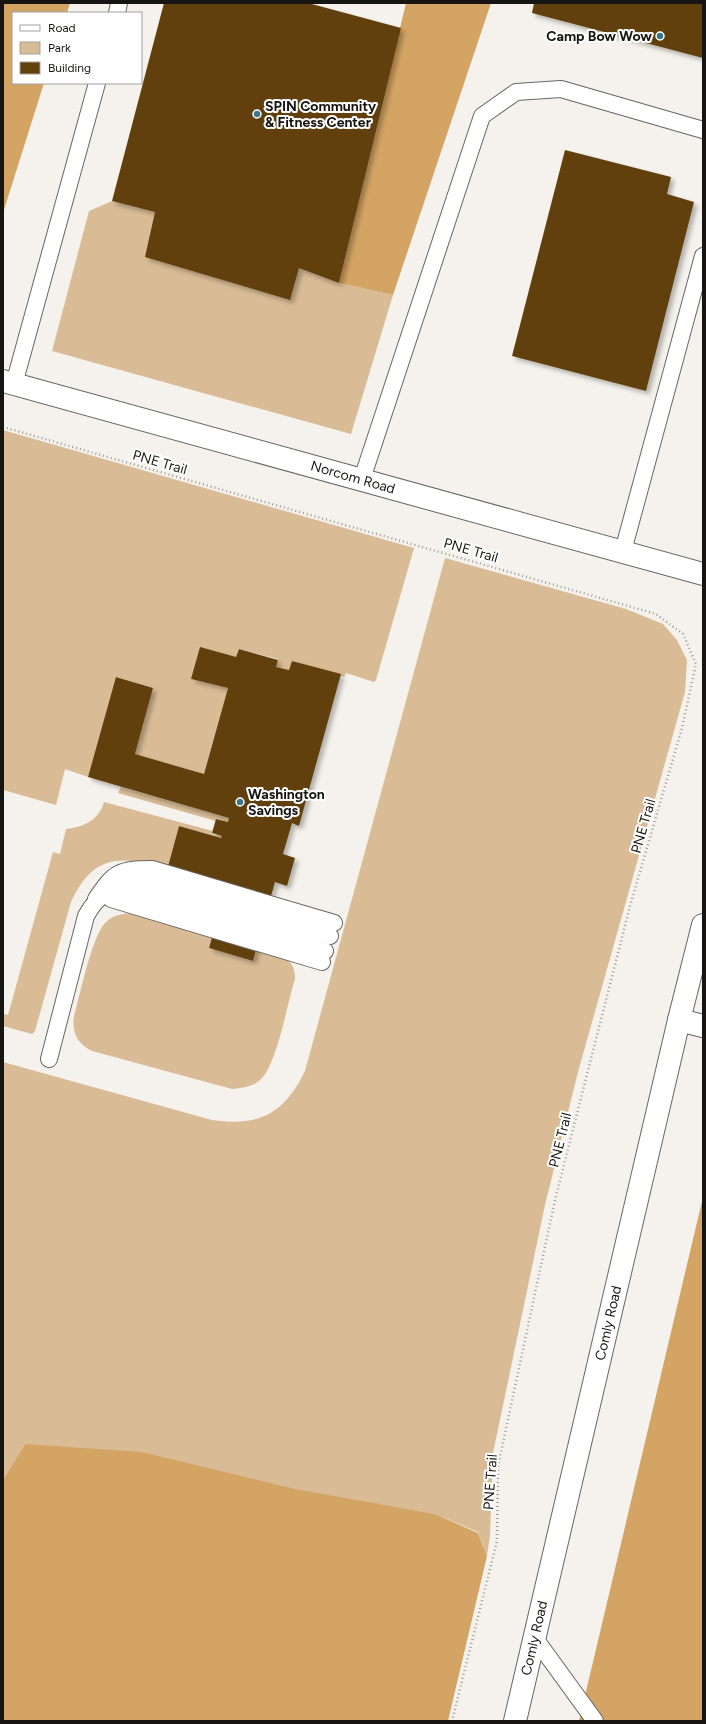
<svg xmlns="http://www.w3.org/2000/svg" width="706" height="1724" font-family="Figtree,sans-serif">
  <defs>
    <filter id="shadow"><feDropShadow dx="3.5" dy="3.5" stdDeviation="2" flood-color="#0004"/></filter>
  </defs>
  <rect width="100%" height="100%" fill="#f5f2ed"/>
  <g fill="#d9bc96">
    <path d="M112,201L155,212L339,283L393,295L351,434L52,351L89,211Z"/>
    <path d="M3,430L414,548L376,680L374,682L346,673L344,677L292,661L289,670L276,667L278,659L239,649L236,657L191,679L228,688L204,774L135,754L153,688L117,677L88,777L65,769L56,805L3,790Z"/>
    <path d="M445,558L626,609L663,624L677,640L687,660L685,692L578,1072L545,1205L493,1453L490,1536L487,1556L478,1532L435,1514L25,1444L3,1480V1062L212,1120C259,1127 284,1114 305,1071Z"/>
    <path d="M121,787L229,818L228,822L217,819L216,821L118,793Z"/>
    <path d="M104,802L213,831L212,834L222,836L221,838L179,826L167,870C121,854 93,854 71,902L35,1031L32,1034L3,1026V1014L8,1015L53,852L60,854L66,829C84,827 99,820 104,802Z"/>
    <path d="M132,913L213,936L209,948L253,961L257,948C275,955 296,955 295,979C287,1003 277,1067 259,1081C251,1087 242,1088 232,1089L92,1051C76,1043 72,1032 74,1016C80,995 92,935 106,922C113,915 122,914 132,913Z"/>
  </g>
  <g fill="#d3a463">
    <path d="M3,3H70L67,13H13V83H44L3,213Z"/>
    <path d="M406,3H491L393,295L339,283Z"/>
    <path d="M703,1197V1721H579Z"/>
    <path d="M25,1444L142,1452L295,1489L435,1514L478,1533L487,1556L448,1721H3V1480Z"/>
  </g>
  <g fill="#62410b" filter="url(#shadow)">
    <path d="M164,3H308L401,28L339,283L299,268L290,300L145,257L155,212L112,201Z"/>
    <path d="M534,3H703V58L532,13Z"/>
    <path d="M565,150L671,177L667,194L694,202L646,391L512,356Z"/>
    <path d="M200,647L236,657L239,649L278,660L276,667L289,670L292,661L341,674L299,826L292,823L283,854L295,858L287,886L275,882L253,961L209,948L226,887L167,870L179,826L221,838L222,836L212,833L216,819L228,822L229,818L88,777L116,677L153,688L135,754L204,774L228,688L191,679Z"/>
  </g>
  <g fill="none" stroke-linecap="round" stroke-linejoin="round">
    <defs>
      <g id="lane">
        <path d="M117,13L119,3"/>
        <path d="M14,384L97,83"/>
        <path d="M362,479L482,116L516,92L561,89L703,130"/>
        <path d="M623,551L703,256"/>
        <path d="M115,882L125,878L152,883L330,936"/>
        <path d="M96,899C114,872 119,869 152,869L334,923"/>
        <path d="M111,899L322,962"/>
        <path d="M49,1059L86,916C100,891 108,891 135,893L325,951"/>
        <path d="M534,1637L595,1721"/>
      </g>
      <path id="street" d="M679,1020L703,1026"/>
      <g id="secondary">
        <path d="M3,381L703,574"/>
        <path d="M515,1721L679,1020L703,925"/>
      </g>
    </defs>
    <use href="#lane" stroke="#696662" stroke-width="18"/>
    <use href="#street" stroke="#696662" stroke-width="24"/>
    <use href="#secondary" stroke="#696662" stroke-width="24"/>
    <path stroke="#9e9c98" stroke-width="2.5" stroke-dasharray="1 3" stroke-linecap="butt" d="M3,427L656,614L683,634L696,664L682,728L630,906L555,1200L498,1466L497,1541L452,1721"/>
    <use href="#lane" stroke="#fff" stroke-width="16"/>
    <use href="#street" stroke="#fff" stroke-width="22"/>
    <use href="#secondary" stroke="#fff" stroke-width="22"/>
  </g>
  <g fill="#39768c" stroke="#fff" stroke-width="1.5">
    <circle cx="660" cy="36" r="4"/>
    <circle cx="257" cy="114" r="4"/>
    <circle cx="240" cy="802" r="4"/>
  </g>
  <g text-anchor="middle" stroke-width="4" stroke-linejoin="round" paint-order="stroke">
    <g font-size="14" font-weight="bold" fill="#161513" stroke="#fff" text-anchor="start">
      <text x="652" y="41" text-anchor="end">Camp Bow Wow</text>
      <text x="265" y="111">SPIN Community<tspan x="265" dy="16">&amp; Fitness Center</tspan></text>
      <text x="248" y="799">Washington<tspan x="248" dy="16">Savings</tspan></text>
    </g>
    <g font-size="14" fill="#161513" stroke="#fff">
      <text transform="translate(160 462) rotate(16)" y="5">PNE Trail</text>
      <text transform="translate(353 477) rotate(16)" y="5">Norcom Road</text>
      <text transform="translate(471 550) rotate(16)" y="5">PNE Trail</text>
      <text transform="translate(643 826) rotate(-74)" y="5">PNE Trail</text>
      <text transform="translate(560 1140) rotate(-76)" y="5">PNE Trail</text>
      <text transform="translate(608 1323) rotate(-77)" y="5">Comly Road</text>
      <text transform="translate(490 1482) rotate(-86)" y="5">PNE Trail</text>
      <text transform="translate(534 1638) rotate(-77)" y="5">Comly Road</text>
    </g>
  </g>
  <rect width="706" height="1724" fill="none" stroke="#161513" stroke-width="8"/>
  <rect x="12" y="12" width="130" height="72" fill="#ffffff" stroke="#a2a1a1"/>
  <rect x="20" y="25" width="20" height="6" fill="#ffffff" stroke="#a2a1a1"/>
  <text x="48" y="32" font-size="12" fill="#161513">Road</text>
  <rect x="20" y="42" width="20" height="12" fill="#d9bc96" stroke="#a2a1a1"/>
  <text x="48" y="52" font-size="12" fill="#161513">Park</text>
  <rect x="20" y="62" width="20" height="12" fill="#62410b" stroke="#a2a1a1"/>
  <text x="48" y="72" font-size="12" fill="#161513">Building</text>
</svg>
